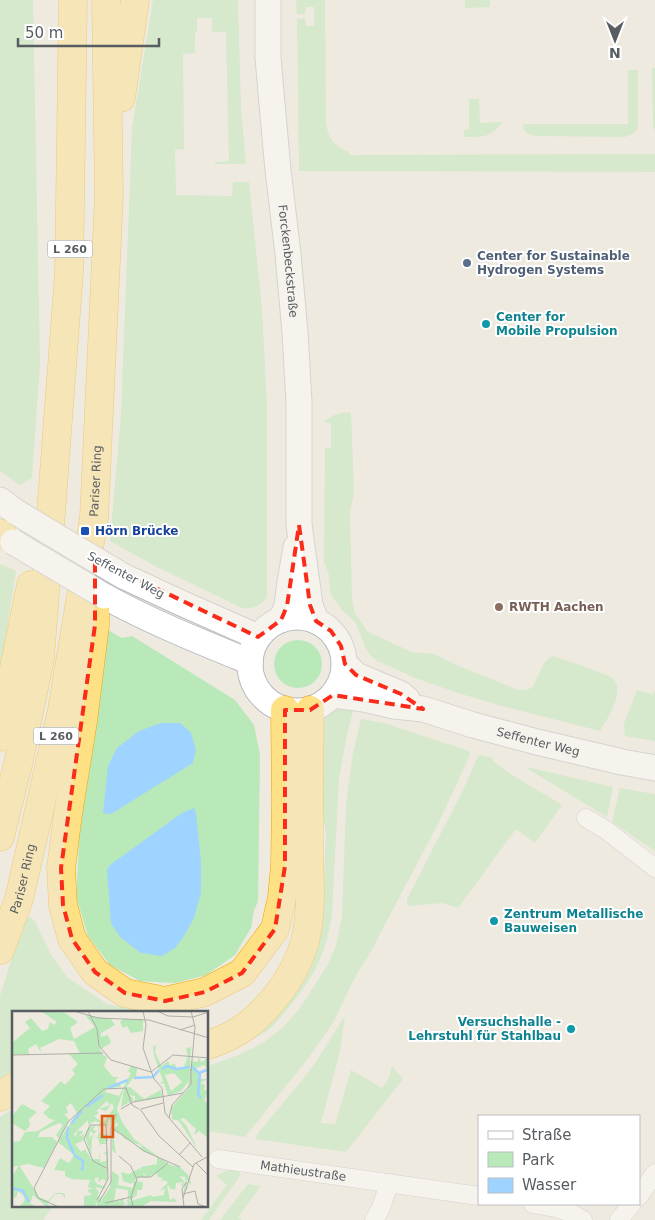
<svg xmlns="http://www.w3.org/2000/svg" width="655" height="1220" font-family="'DejaVu Sans',sans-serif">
  <rect width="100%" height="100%" fill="#eeeadf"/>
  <g fill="#b9e8b9">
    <path d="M0,0H33L40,363L32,478L20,485L0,471Z"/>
    <path d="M153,0H238L241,107L246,164H215V162L229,161L226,32H212V18H197V32L195,33V53L183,54L184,149L175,150L176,195L232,196L233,182H249L262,309L267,405V597C260,606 254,609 242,608L153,565L110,541L121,415L132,128Z"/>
    <path d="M296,0H325L326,123C329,140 333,145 349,152V155L655,154V172L299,171L297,19L305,18L306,26H314V7H306L305,14H297Z"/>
    <path d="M465,0H490V7L465,8Z"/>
    <path d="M652,68H655V131L653,125Z"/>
    <path d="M628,70H638V125L637,129L634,133L625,137L536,136L529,134L524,130L523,126L524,124H628Z"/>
    <path d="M469,99H479L480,123L502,122C492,138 482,137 464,137V130L469,129Z"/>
    <path d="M351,412L354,494L350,511L352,599L355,613L368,632L412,652L434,654L459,666L516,689L523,690L529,689L533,686L544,663L549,658L554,656L604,674C609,676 614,678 616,683C622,696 607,720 600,731L502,706L458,693L415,678L396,669L377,661L371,656L366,649L356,623L342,610L333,598L330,592L329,575L324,562L325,448H331V423H325V421C333,414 340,413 351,412Z"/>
    <path d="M0,564L16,571L0,675Z"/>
    <path d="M106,629L122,638L132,636L235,700L254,725L260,755L258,902L254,910L251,928L235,955L206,975L175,983L140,981L110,965L88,936L76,896L80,824Z"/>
    <circle cx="298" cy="664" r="24"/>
    <path d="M637,690L653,695L655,691V741L625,736L624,724Z"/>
    <path d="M355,704L348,730L339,779L332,913C327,952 315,976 290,1006C284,1013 278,1021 272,1027C260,1037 244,1043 230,1048L233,1042L323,900L326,833L319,793L322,715C334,705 340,706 355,704Z"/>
    <path d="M361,719L384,723L469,751L470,755L439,822L369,955L354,979L333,1023L310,1056L245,1137L208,1131V1066L241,1054L263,1043L283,1027L300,1008L328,964L336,945L342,916L346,804L353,754Z"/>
    <path d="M481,755L493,758V761C514,778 539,791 562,805L535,843L516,829L458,908L442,903L410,906L407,904V899L464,788L478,756Z"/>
    <path d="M527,767L613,787L607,817L528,769Z"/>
    <path d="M620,788L655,794V851L612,822Z"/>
    <path d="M30,917L35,921L50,953L67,977L107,1004L148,1012H14V1069L0,1079V996L24,919Z"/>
    <path d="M345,1016L340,1051L321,1123L335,1124L351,1070L382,1088L390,1076L392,1066L403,1079L346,1152L255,1139L259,1132L298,1085L316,1062Z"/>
    <path d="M14,1108V1206H53L43,1220H0V1117Z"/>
    <path d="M233,1169H238L240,1175L238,1179L209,1220H201L227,1185L216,1176L223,1172Z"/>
    <path d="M248,1184L261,1186L238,1217L242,1220H220Z"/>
  </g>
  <g fill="#9ed4ff">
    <path d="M161,723H180L191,733L196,750L193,763L111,814L103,813L108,766L117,748L139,731Z"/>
    <path d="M194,808L196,814L201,861V893L194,918L184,936L175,948L162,956L141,953L120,937L111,923L107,870L110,865L182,813Z"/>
  </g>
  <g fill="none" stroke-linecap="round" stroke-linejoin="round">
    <defs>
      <g id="street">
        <path d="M586,818L606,830L655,868"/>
        <path id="s1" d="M218,1159L479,1196"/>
        <path d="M639,1196L655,1173"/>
        <path d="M533,1204C552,1207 567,1209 583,1220"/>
        <path d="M374,1220L381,1208L389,1183"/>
        <path d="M619,1220L632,1204"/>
      </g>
      <g id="secondary">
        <path id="s2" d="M268,0V57L272,104L278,170L288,254L295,333L299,402V525L310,605L316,621"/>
        <path d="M0,500L16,512"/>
        <path d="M123,576L181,603L258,637"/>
        <path d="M104,596C151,622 201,642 250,662"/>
        <circle cx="297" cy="664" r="47"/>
        <path d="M281,620L287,606L290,582L296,547"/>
        <path d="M345,664L356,675L401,694L407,699"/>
        <path id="s3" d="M333,695L364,699L394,706L423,709L473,725L537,742L622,762L655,768"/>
      </g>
      <g id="highway">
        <path d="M121,98L135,0"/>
        <path d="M0,534H2"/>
        <path d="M95,602V625L83,721L68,814L61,868L63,905L72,939L95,972L125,993L165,1001L205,992L242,973L275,929L282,897L285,866L286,803L285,710"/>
        <path d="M0,737L31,585"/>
        <path d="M0,837L19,760L40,659L69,273L73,0"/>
        <path id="s4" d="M0,950L19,899L62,710L94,518L109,196L106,0"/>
        <path d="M208,1045C216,1042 224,1039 232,1035C264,1018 296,976 305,941C313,909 309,875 309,843C309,798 309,754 310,710"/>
        <path d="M0,1097L14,1087"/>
      </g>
    </defs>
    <use href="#street" stroke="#b5b9be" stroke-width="19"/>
    <use href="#secondary" stroke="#b6bac0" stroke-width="27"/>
    <use href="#highway" stroke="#eda400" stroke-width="29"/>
    <use href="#street" stroke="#fff" stroke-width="18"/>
    <use href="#secondary" stroke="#fff" stroke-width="25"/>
    <use href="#highway" stroke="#ffe185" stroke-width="28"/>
    <defs>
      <g id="secondary-bridge">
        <path d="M16,512L74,547L123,576"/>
        <path d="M13,542L104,596"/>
      </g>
    </defs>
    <use href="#secondary-bridge" stroke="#b6bac0" stroke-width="27" stroke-linecap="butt"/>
    <use href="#secondary-bridge" stroke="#fff" stroke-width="25"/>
  </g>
  <path d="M0 0H655V1220H0ZM299,525L310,605L316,621L331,631L341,646L345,664L356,675L401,694L423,709L333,695L310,710H285V866L275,929L242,973L205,992L165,1001L125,993L95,972L72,939L63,905L61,868L95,625V559L258,637L281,620L287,606Z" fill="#eeeadf" fill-opacity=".55" fill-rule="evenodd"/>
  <path fill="none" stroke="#fa2c19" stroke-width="4" stroke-dasharray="10 6" stroke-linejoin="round" d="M299,525L310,605L316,621L331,631L341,646L345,664L356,675L401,694L423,709L333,695L310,710H285V866L275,929L242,973L205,992L165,1001L125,993L95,972L72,939L63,905L61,868L95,625V559L258,637L281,620L287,606Z"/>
  <circle fill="#5c6f8a" stroke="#fff" stroke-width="2" cx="467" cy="263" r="5"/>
  <g fill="#0f9aa8" stroke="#fff" stroke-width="2">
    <circle cx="486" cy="324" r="5"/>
    <circle cx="494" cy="921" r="5"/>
    <circle cx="571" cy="1029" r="5"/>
  </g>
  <rect fill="#1a4fb4" stroke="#fff" stroke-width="2" x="80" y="526" width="10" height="10" rx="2.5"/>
  <circle fill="#8d6e63" stroke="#fff" stroke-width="2" cx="499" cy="607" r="5"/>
  <g text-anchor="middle" stroke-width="4" stroke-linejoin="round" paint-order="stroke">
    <g fill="#fff" stroke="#8a8e91" stroke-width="1">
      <rect x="47.5" y="240.5" width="45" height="17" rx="4"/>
      <rect x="33.5" y="727.5" width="45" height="17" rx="4"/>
    </g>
    <g font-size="11" font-weight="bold" fill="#585d62">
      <text x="70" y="253">L 260</text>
      <text x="56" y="740">L 260</text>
    </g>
    <g font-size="12" font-weight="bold" fill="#4e5e75" stroke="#fff" text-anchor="start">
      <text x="477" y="260">Center for Sustainable<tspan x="477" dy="14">Hydrogen Systems</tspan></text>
    </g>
    <g font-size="12" fill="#585d62" stroke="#fff">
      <text dy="4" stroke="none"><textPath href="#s2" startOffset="262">Forckenbeckstraße</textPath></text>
      <text dy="4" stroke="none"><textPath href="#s4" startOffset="480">Pariser Ring</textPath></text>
      <text transform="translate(126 575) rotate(28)" y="4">Seffenter Weg</text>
      <text dy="4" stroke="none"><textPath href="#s3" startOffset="211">Seffenter Weg</textPath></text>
      <text dy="4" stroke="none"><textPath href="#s4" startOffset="75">Pariser Ring</textPath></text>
      <text dy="4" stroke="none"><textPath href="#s1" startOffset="86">Mathieustraße</textPath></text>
    </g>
    <g font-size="12" font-weight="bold" fill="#0d838f" stroke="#fff" text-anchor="start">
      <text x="496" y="321">Center for<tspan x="496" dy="14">Mobile Propulsion</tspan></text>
      <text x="504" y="918">Zentrum Metallische<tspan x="504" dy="14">Bauweisen</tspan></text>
      <text x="561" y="1026" text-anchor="end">Versuchshalle -<tspan x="561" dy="14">Lehrstuhl für Stahlbau</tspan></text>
    </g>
    <g font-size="12" font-weight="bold" fill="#164399" stroke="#fff" text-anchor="start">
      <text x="95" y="535">Hörn Brücke</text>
    </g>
    <g font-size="12" font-weight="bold" fill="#785e54" stroke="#fff" text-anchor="start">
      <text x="509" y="611">RWTH Aachen</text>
    </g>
  </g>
  <g transform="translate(12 1011)">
    <rect width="196" height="196" fill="#eeeadf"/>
    <path d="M29,0L53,2L66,11L58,17L62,28L83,16L73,4L99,8L103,14L89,22V26L96,24L99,32L89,38L85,31L90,43L95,46L92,55L101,66H106L107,59L106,67L104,68V74L107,72L109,76L95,77L93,81L107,85L119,62L116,60L119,55L125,57L124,66L120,68L114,77L118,76L132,88L149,79L150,86L135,89L123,90V85L118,84L122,89L109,96L112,77L105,98L110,111L122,128L158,154L168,156L177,165L179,171V175L175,168L174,176H177L171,182L174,173L170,176L169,173L174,171L173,166L167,165L173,171L164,172L163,179L157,177V174L155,175L158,189L162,187L165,191L139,190L129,196H121L120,192V196H116L115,189L119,186H116V179L104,177L102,191L106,189L110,194L107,189L113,187L111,190L116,196L112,193L110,196H85V191L82,196H72V185L80,184L75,179L81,178L76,176L78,169L60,168L53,165V160L42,159L48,147L57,152L62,144L46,131L65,102L59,92L54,96L56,102L52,103L57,108L47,128L44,124L51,114L47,112L28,121L26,126H40L45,131L32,157L16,153L0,156V131L8,130L13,121L26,120L43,109L38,108L31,102L38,95L29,90L49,70L53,74L63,63L60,59L66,53L57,43H68L62,30L47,28L28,37L30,43L24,33L16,38L17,43L0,44V32L18,17L13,11L19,7L30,20L36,18L38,11L42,14L45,11ZM95,90L98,94L87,98L94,100L100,92L102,97L91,112L82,105L87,102L84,100ZM104,103L101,117L105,111L106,114L100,118V139L104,143L101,122L103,120L107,124L105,119L113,128L130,135L128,137L122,134L131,140L145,145V153L129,156V161L128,157L117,163L109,161L111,170L119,173L121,170V177L106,174L107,165L100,160L98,177L87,192L91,184L85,189L88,184L85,186L87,181L83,176L92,178L95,172L92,175L85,173L82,168L87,166L86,171L91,168L95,171L96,159L92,157H96V139L91,143H95L94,150L88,151L87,139V148H79L73,138L69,141L63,133L71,130L72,123L66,126L72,120H66L63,126L62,123L76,109V114L83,110L96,115V110L98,108L99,116ZM131,162H132L134,167L146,162L145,165L151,168L148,171L153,169L156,172L148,179L153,178L152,184L140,186L139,184L116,191L125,184V179H130L131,171L122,170L127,166L133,167ZM111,8H131V20L119,22L115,15L111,17L108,11ZM144,34L143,41L149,55L156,50L158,54L163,53L165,59L172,56L176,45L174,37L179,36L177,70L169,80L156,85L152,72L148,73L151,70L142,44L141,36ZM162,62L170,71L159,80L153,64ZM183,42L189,50L188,52L196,47V58L192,54L184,57L189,68H196L188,72L193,74L192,79L196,80L192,90L196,93V127L187,120L182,124L184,118L172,107L168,108L174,114L186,139L167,110L160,108L159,97L176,78L179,50L185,51L187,47ZM10,93L25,101L17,108L18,115L13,120L0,112V105ZM84,113L81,119L85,120L82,123L78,120L77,127L82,123L80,127L86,126L87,113L94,115L95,116V119V115L88,114L87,120L88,123H96V130L92,131L96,133H89V136L86,127H80L79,146L73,124L76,117ZM7,154L27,186L36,190L43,182H51L53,184V187L50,183H43L35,193L39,196H35L21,184L18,192L25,196L8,195L13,189L11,184L6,180L4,187L0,185L4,179L0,184V162L2,163Z" fill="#b9e8b9" fill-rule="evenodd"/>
    <path fill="none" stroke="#9ed4ff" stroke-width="2.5" d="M180,56L187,62L197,58M150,58L155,55L164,58L178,56M188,62L186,83L189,87M122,67L141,66L147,59M96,77L116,69M74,96L91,84M59,113L70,100M56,116L55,127L62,143M62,144L71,150L70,160M0,177L11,180L17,191"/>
    <path fill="none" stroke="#aeaea9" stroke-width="1" d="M62,0L86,7L137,9L197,27M76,0L85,18L87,35L99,49L139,61L161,44L197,47M131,0L134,14L131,37L142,68L150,77L153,102L190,146M145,0L156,5L181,6L197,1M168,19L183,14M0,44L91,42M179,60L183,16L179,0M114,77L120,94L127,98M109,98L121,91L171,82L179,73V58M128,98L147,125L181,156M129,98L151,92M157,107L160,94L172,81M94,114H78L72,128L81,150L96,158M102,118L132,140L168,156M167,144L178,132M107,145L120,156M184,152L197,165M119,156L125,168L119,186L121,196M125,166H139L156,152M171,183L183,180L186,193L194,196M171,187L182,153L197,145M85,189L96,168L94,114M87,191L99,171V117L104,103M93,192L119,186M47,196L26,187L22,177L56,111L92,78L115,77M172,196L170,178L175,171"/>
    <path fill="#e15910" fill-opacity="0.15" stroke="#e15910" stroke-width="2.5" d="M90,105H101V126H90Z"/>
    <rect width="196" height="196" fill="none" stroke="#585d62" stroke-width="2.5"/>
  </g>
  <rect x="478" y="1115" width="162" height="90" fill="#ffffff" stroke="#bcbec0"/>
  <rect x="488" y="1131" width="25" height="8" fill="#ffffff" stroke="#bcbec0"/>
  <text x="522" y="1140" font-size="15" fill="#585d62">Straße</text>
  <rect x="488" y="1152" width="25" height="15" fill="#b9e8b9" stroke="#bcbec0"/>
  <text x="522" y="1165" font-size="15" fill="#585d62">Park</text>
  <rect x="488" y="1178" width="25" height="15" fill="#9ed4ff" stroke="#bcbec0"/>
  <text x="522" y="1190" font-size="15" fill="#585d62">Wasser</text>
  <g transform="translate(615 40) rotate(180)" stroke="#ffffff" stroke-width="4" paint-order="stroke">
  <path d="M0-4L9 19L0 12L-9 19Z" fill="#585d62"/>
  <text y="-8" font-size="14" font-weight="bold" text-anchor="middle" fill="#585d62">N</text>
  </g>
  <path d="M18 38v8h141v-8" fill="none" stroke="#585d62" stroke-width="2.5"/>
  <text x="25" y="38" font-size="15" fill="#585d62" stroke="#ffffff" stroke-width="4" paint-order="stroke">50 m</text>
</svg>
